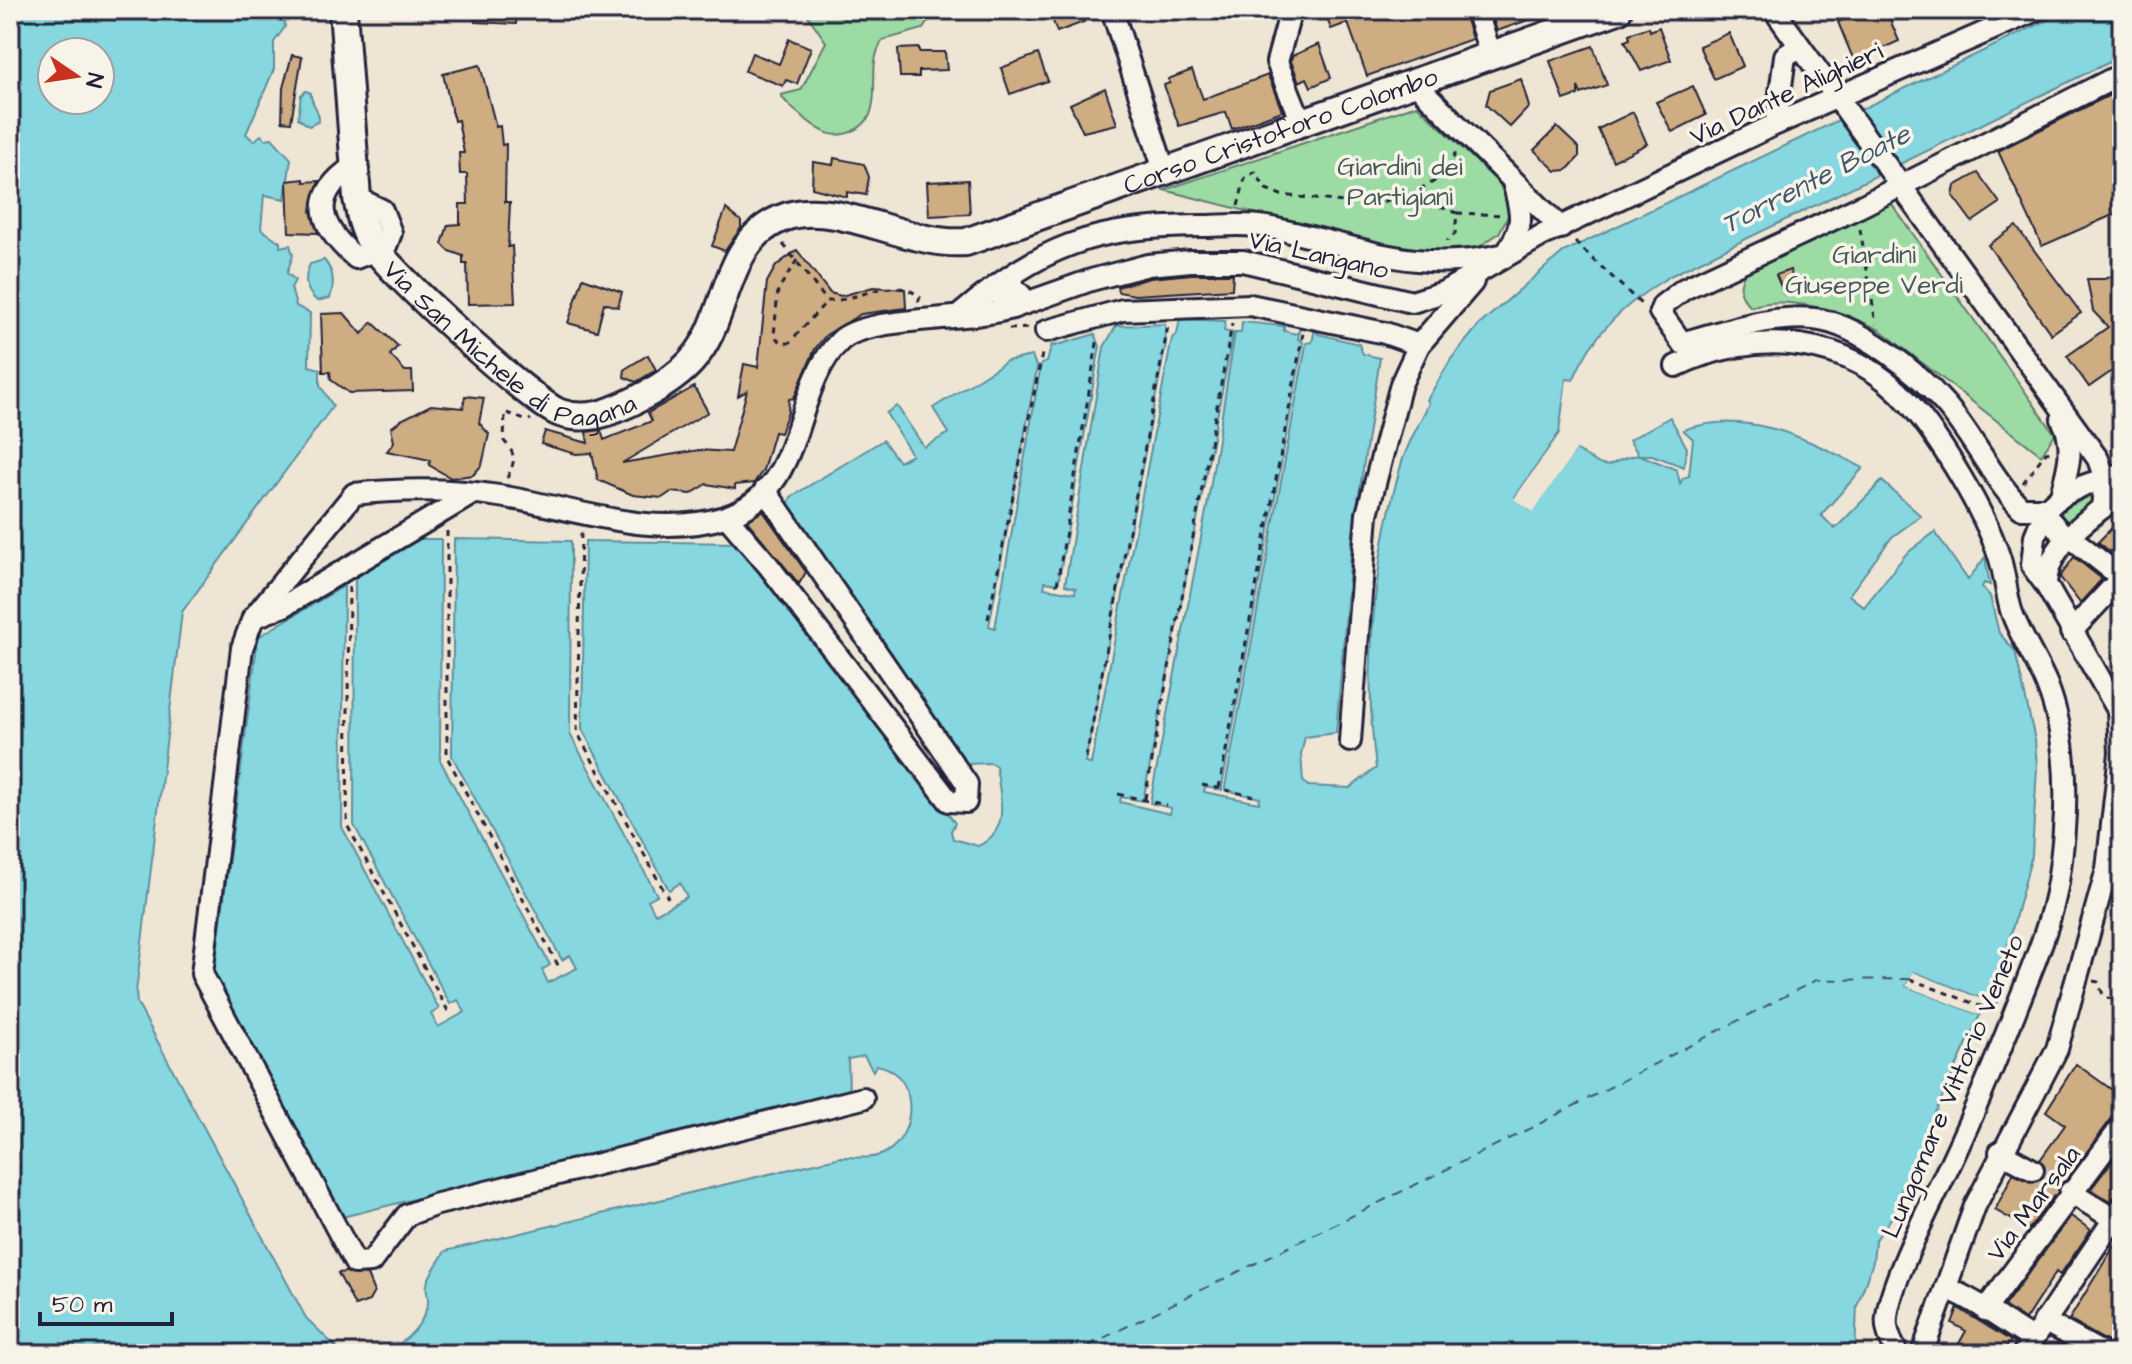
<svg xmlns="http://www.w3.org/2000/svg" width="2132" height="1364" font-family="'Architects Daughter',sans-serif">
  <rect width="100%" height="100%" fill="#efe5d4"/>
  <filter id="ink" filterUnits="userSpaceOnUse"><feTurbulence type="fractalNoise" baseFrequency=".0125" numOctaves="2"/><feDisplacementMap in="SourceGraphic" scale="16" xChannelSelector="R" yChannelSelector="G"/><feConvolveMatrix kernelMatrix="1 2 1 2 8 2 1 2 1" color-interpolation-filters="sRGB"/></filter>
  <g filter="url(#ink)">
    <g fill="#9cdba3" stroke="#5f7e6f" stroke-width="2">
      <path d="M804,10L924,11L928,21L923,29L883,40C868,63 878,84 872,108C868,129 841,141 823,131C813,126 785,104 781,95L801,90L826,42Z"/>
      <path d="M1417,105L1499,183L1511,210L1499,233L1455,264L1164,190Z"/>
      <path d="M1891,203L2055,434L2041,455L1880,330C1847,313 1786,294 1751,307C1737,295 1738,281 1749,267Z"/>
      <path d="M2093,494L2098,497L2097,504L2070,526L2061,521L2062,510Z"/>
    </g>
    <g fill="#86d7df" stroke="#5e8f9d" stroke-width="2" fill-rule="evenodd">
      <path d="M10,10H283L285,27L274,42V69L246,134L254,141L261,135L265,139L272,138L291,159L285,199L264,195L261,229L280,242V247L290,245L293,255L287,273L295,280L291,288L296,306L310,313L309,366L320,369V385L333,406L182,612L136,992L137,1003L306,1318L343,1354H10ZM100,52V100H52V52Z"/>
      <path d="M2069,10H2122V56L1670,276C1626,303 1593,332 1573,380L1566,379L1559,433L1515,497L1532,511L1576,450C1618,478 1600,461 1639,455L1629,440L1670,417L1687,448L1684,467L1652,455H1640L1677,470L1680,484L1683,478L1689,476L1693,439L1683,430C1745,408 1808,438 1863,468L1821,515L1835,529L1882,481L1921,516L1892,537L1849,595L1864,607L1906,554L1935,532L1968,580L1985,557L1990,585L1984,583L1982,587L1990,596L1999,633L2015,651L2035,740L2037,767L2032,855L1998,982L2004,984L1996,1004L1914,972L1906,986L1980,1015L1935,1113L1928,1139L1900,1193L1897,1210L1875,1241L1873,1262L1857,1306L1855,1354H371C398,1350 422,1331 428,1303C429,1297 425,1290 427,1284C429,1274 440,1261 445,1251L841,1157C855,1157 872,1160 885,1153C919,1135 919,1071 876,1065L873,1071L864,1056L848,1059L849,1091L342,1217L214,975L258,637L344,586L342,827L439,1009L431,1014L438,1027L465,1012L458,1000L450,1004L354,825L355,578L418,539H441L440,760L550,965L542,970L548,983L577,968L570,955L562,960L452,756L454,539L571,541L570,734L657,895L648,900L655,914L687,897L680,883L669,890L582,729L585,541L744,543L955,823L951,831L953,839L978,846C1012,830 1000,796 996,766L991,763L965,764L838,587L788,505L791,497L883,440L899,462L912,455L886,413L897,406L924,447L949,433L933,408L1007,361L1032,356L1037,368L989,626L995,628L1041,364L1047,362L1052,344L1054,346L1095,334L1100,346L1058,584L1045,582L1044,588L1075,593L1076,588L1065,585L1104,347L1116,326L1165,324L1166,343L1085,763L1091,764L1172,338L1177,334L1180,319L1225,321L1224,331L1233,333L1231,344L1143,801L1121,797L1120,802L1170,814L1171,808L1150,803L1208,501L1235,333H1241L1242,322L1284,326V331L1296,334L1300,330L1298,339L1303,342L1302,350L1222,786V790L1205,787L1204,792L1259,803L1260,798L1225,790V787L1305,351L1306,343L1312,342L1315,329L1318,334L1359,344L1363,354L1380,358L1352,540L1336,733L1305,737L1301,754L1303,781L1308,786L1350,788L1376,768C1363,672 1374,558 1401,465C1407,444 1420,423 1429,403L1427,400L1451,359L1479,325L1563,252Z"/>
      <path d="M306,91L311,93C310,104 320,109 319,121L309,126L298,118L301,95Z"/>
      <path d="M324,260C334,272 335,283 330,298L317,301C305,290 303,279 310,264Z"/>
    </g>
    <g fill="#efe5d4">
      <path d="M1560,434L1521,497L1531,505L1573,447L1578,448L1533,512L1514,499Z"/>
      <path d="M1913,972L1986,1001L1984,1005L1915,977L1912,984L1981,1012L1980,1015L1906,986Z"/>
    </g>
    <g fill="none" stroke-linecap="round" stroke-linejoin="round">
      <path stroke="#40586c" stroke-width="2" stroke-dasharray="10 8" stroke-linecap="butt" d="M1071,1354L1541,1123L1816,980L1910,979"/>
    </g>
    <g fill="#cfad82" stroke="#22223b" stroke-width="2">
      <path d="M475,10H517L516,24L475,22Z"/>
      <path d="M1049,10H1080L1084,22L1057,32Z"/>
      <path d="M1324,10H1463L1472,39L1367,76L1349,26L1347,23L1331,29Z"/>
      <path d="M1490,10H1551V12L1497,31Z"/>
      <path d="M1867,10H1886L1899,41L1854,61L1838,22Z"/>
      <path d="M1649,27L1650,31L1659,27L1671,60L1641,71L1625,41L1630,39L1629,34Z"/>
      <path d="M1729,33L1743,66L1714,79L1699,46Z"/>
      <path d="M789,39L811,48L797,84L786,80L783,86L745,71L752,53L779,64Z"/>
      <path d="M1319,44L1331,78L1311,87L1307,78L1299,82L1291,61L1292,56Z"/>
      <path d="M1593,46L1607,85L1581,94L1578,87V95L1564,100L1550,61Z"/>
      <path d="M919,48V52H945L947,70L919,71V77H900L898,49Z"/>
      <path d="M1038,54L1048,81L1010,94L1001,68Z"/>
      <path d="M292,55L302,57L291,122L282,121L283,88Z"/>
      <path d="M480,65L496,127L500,126L502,145L506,144L505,202H510L508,247L512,246L515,303L468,304L467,264H463V256L449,251L442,244L448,225L460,224V204H468L467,174H460L459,153H464L458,120L454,121L443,74Z"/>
      <path d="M1192,70L1203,99L1268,75L1282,111L1232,129L1226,112L1179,126L1164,85L1170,83L1168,79Z"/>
      <path d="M1521,79L1529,107L1510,127L1486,105L1490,90Z"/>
      <path d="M1693,86L1706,115L1672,132L1656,102Z"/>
      <path d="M1105,88L1117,124L1083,132L1070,104Z"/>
      <path d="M2122,89V211L2042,246L1998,151Z"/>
      <path d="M1633,112L1647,144L1613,161L1598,129Z"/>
      <path d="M1557,127L1579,148V157L1567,170L1556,171L1534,150Z"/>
      <path d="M834,158L864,164L869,177L866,195L847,192V197L812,188L813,162L833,165Z"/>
      <path d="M1978,173L2000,203L1972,222L1953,196L1955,186Z"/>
      <path d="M304,179V182L319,181L311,211L318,233L289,232L287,181Z"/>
      <path d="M968,180L970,214L929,216L927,182Z"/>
      <path d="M726,209L741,221V228L725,251L712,246Z"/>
      <path d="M2016,226L2081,313L2051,334L1988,245Z"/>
      <path d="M797,250L830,293L841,296L873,287L905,289L906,308L861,314L826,335L815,349L794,398L789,399L788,412L780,433L774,432L763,470L754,483L735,485V489L707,484L691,494L671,492L662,498L633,495L598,480L592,453L576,454L541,444L545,431L588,443L586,432L601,430L604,440L652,421L648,413L694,387L708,412L622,463L699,450L730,452L747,391L738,396L744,364L758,367L767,282L776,266Z"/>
      <path d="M1790,270L1796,289L1784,294L1776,275Z"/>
      <path d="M2122,273V364L2089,387L2067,356L2108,327L2093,311L2087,279H2104Z"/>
      <path d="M1192,274H1233L1232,289L1135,295L1118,292L1117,287L1150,278Z"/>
      <path d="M583,278L622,292L618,307L604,303L597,331L568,323Z"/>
      <path d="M344,313L362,334L372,322L398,346L390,355L405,371H412L413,391L349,393L331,380L330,372H323L321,314Z"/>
      <path d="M648,355L656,370L636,382L624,377L625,369Z"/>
      <path d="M465,396L484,398L479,423L489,434L482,465L473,475L451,478L429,465L430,460L387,451L394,442L391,428L401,420L431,405L463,408Z"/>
      <path d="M763,511L806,572L799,584L747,521Z"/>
      <path d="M2122,518V561L2098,542Z"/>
      <path d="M2074,557L2102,579L2080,603L2060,577Z"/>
      <path d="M2076,1064L2122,1097V1113L2112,1118L2029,1229L1995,1210L2013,1174L2033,1183L2044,1177L2046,1169L2040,1160L2065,1125L2046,1111Z"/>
      <path d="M2122,1148V1191L2110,1201L2091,1189Z"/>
      <path d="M2071,1216L2091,1230L2060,1275L2056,1272L2025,1320L2004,1306Z"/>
      <path d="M2120,1236L2122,1354H2117L2110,1343L2069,1320Z"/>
      <path d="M346,1272L367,1275L374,1292L369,1301L355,1306L338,1273Z"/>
      <path d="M1958,1308L2011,1341L2001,1354H1953L1966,1331L1952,1323Z"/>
    </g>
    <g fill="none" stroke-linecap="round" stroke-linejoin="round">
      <path stroke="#c6beb5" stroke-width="20" stroke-dasharray="20 10" stroke-linecap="butt" d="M2033,1170L2070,1192"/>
      <defs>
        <g id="minor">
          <path d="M1112,10L1164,170"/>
          <path d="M1291,10L1277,62L1301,122"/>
          <path d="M1476,10L1491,55"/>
          <path d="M1774,10L2098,459L2105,479L2102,508"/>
          <path d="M1414,82L1561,228"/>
          <path d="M1776,124L1785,56L1799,47"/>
          <path d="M354,166C307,197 320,227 356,258L386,246L391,233L382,210L357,198"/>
          <path d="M1019,305L1022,296L1013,287L1004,291L1002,301L1012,308L1091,280L1148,265L1191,261H1243L1412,302L1444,292L1541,236L1776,124L2036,10"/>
          <path d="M961,314C1043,245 1092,227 1200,226C1222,226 1244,223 1267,227C1356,244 1412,276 1506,254C1525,224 1522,215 1513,182"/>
          <path d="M1046,331L1123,310L1250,305L1385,333L1419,345"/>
          <path d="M1676,366C1755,328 1852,336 1910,404C1942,441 1986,514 2000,559C2005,576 2006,593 2011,610C2019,635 2037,660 2047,685C2071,746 2068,818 2058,882C2051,924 2034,964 2018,1004C1995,1063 1970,1123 1942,1181C1927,1211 1889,1287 1887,1317C1885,1330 1892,1342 1897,1354"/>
          <path d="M2060,498C2068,468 2076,447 2062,419"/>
          <path d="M2047,508H2021C1991,477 1973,436 1945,404C1916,371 1859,324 1814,319C1775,314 1719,332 1682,343L1660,312L1663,305L1684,289L1857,208L2122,74"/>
          <path d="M2044,514L2035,536L2032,566L2046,585"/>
          <path d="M727,517L768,565L949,801L966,802L967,784L765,490"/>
          <path d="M2070,537L2122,578"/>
          <path d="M2068,540L2044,514C2057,490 2098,481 2122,474"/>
          <path d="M253,618L284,606L472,494"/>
          <path d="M2071,632L2121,578"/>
          <path d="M1350,741L1367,514L1401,384L1419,345L1473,282"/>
          <path d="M863,1098L434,1205L407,1215L371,1262L355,1263L202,974L242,648L253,618L354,494C401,489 452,489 499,496C572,507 651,540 725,517C807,491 790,390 840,341C866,315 975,322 1015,307"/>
          <path d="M2000,1152L2033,1170"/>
          <path d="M2070,1192L2122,1224"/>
          <path d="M1946,1288C1978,1301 2002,1321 2032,1339"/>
          <path d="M1985,1310L2122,1126"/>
          <path d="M2044,1321L2104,1354"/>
          <path d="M1922,1354L1975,1206L2057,1049L2107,869L2120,753L2118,710L2046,585C2047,543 2093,517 2122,492"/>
          <path d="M2023,1354L2122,1207"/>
        </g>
        <g id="major">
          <path id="s1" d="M343,10L357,198C360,214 363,230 372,244C389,272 532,403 560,413C578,419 596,417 613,410C641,399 681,378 698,353C731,308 724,237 788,216C839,200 909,247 966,242L1618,10"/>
        </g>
      </defs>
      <use href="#minor" stroke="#22223b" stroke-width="26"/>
      <use href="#major" stroke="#22223b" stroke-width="32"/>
      <g stroke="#22223b" stroke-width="3" stroke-dasharray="6 6" stroke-linecap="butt">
        <path d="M1409,195L1446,175L1456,151"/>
        <path d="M1238,206L1245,178L1255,172L1266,189L1281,195L1370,205L1408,195L1457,213L1455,234L1447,241"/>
        <path d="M1457,213L1502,215"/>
        <path d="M1860,229L1876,324"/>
        <path d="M1575,242L1642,305"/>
        <path d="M783,244L827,301C856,302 893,274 920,297L918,303"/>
        <path d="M797,260L778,290L774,336L782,343H789L827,301"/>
        <path d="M1009,329L1030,328"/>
        <path d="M507,478C515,462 517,455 504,441L505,412L527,421L531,419"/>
        <path d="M2023,483L2046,452L2051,451"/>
        <path d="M447,531V757L559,967"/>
        <path d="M581,533L577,732L668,898"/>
        <path d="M1057,585L1098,337"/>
        <path d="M349,587L347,825L448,1011"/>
        <path d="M988,619L1043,349"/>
        <path d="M1086,758L1168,326"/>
        <path d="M1202,785L1253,796"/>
        <path d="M1219,788L1303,333"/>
        <path d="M1118,794L1166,805"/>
        <path d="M1145,799L1232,324"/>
        <path d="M1910,979L1996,1012"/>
        <path d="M2093,981L2098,982L2104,997L2122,1001"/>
      </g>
      <use href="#minor" stroke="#f7f3e8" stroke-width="20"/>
      <use href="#major" stroke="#f7f3e8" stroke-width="26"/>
    </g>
  </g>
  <g text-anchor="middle" stroke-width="7" stroke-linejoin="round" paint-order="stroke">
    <g font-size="26" fill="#22223b" stroke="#f7f3e8">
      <text transform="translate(1786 93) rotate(-25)" y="9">Via Dante Alighieri</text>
      <text dy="9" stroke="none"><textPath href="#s1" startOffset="1334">Corso Cristoforo Colombo</textPath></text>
      <text transform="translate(1319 254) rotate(13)" y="9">Via Langano</text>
      <text dy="9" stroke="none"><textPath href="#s1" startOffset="416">Via San Michele di Pagana</textPath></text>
      <text transform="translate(1952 1086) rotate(-67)" y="9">Lungomare Vittorio Veneto</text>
      <text transform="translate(2033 1203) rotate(-53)" y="9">Via Marsala</text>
    </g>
    <g font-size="26" fill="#475a5a" stroke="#f7f3e8">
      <text x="1400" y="175">Giardini dei<tspan x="1400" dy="30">Partigiani</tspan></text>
      <text x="1874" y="263">Giardini<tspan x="1874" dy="30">Giuseppe Verdi</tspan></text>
    </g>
    <g font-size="28" font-style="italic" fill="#40586c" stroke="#f7f3e8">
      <text transform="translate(1815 178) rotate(-27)" y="10">Torrente Boate</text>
    </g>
  </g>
  <rect width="2132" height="1364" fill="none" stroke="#f7f3e8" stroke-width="40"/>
  <rect x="20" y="20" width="2092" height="1324" fill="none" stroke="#22223b" stroke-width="3" filter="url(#ink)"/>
  <g transform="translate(76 76) rotate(103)"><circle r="38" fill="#f7f3e8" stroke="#a29fa3" stroke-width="2"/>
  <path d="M0-6L14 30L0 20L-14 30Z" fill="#c8321e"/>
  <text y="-12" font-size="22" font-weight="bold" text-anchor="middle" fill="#22223b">N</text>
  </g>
  <path d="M40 1312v12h132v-12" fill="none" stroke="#22223b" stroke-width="4"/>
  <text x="52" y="1312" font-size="24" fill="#22223b" stroke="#f7f3e8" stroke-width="6" paint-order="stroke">50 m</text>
</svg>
